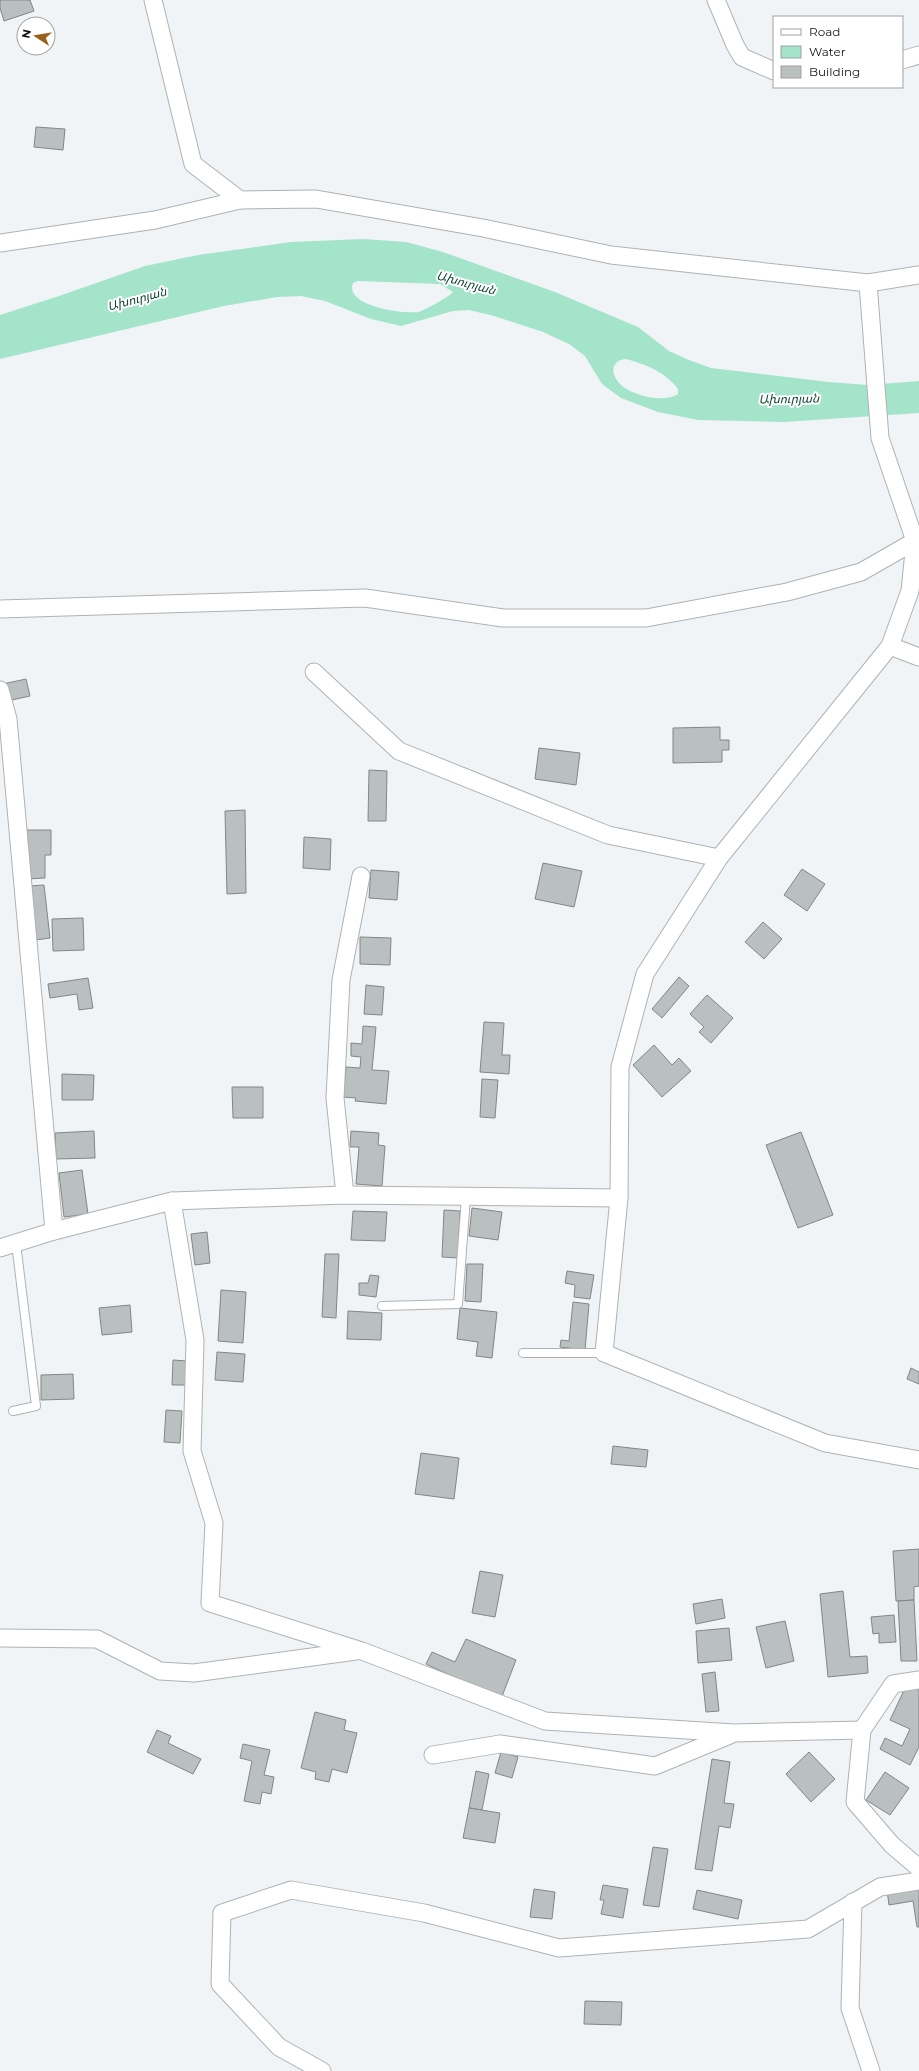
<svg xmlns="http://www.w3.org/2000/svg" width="919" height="2071" font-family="Montserrat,'Noto Sans Armenian',sans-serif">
  <rect width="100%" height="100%" fill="#f0f4f6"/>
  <path fill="#a4e4cb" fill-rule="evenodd" d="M363,239L406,242L443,252L555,292L638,327L669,351L689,360L711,368L828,382L868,385L919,381V413L784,422L698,420L658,412L621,398L602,384L585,356L569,344L543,332L494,316L469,310L453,311L401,326L371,319L325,301L301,296L277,297L224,306L0,359V315L59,296L145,266L198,255L291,242ZM358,281L440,284L453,292C450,296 424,311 418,312C403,314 344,306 353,283ZM625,359C644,363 667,373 678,389V394C664,404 631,395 620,384C610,374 611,361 625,359Z"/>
  <g fill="#babfbf" stroke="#828686">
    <path d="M0,0H30L34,11L4,21L0,8Z"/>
    <path d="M36,127L65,129L63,150L34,147Z"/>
    <path d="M26,679L30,696L7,701L3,684Z"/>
    <path d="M720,727V740H729V750H722V762L673,763V728Z"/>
    <path d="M539,748L580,753L576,785L535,779Z"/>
    <path d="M369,770L387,771L386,821H368Z"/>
    <path d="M245,810L246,893L227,894L225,811Z"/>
    <path d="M26,830H51V855H45V878L27,879Z"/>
    <path d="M304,837L331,839L330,870L303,868Z"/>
    <path d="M543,863L582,871L574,907L535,899Z"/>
    <path d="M802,869L825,884L807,911L784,895Z"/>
    <path d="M371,870L399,872L397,900L369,898Z"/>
    <path d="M44,885L50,938L36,940L30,886Z"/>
    <path d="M83,918L84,950L53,951L52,919Z"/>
    <path d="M763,922L782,939L764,959L745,942Z"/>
    <path d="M360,937L391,938L390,965L360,964Z"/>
    <path d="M679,977L689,986L662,1018L652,1009Z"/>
    <path d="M88,978L93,1008L79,1010L77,994L50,998L48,984Z"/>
    <path d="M366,985L384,987L382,1015L364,1014Z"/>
    <path d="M707,995L733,1018L711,1043L699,1032L704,1027L690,1014Z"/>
    <path d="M484,1022L504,1023L502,1055H510L509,1074L480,1072Z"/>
    <path d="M363,1026L376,1027L372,1070L389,1071L386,1104L355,1101L356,1098L343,1097L346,1067L360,1068L361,1057L351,1056V1043L362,1044Z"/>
    <path d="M654,1045L672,1065L679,1058L691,1071L662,1097L633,1065Z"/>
    <path d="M62,1074L94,1075L93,1100H62Z"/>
    <path d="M482,1079L498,1080L495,1118L480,1117Z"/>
    <path d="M232,1087H263V1118H233Z"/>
    <path d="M94,1131L95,1158L56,1159L55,1133Z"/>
    <path d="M351,1131L379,1133L378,1145L385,1146L382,1186L356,1184L359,1147H350Z"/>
    <path d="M801,1132L833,1215L798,1228L766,1145Z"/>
    <path d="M82,1170L88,1214L64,1217L59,1173Z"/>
    <path d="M472,1208L502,1212L498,1240L469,1236Z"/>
    <path d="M444,1210L460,1211L458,1258L442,1257Z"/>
    <path d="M353,1211L387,1212L385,1241L351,1240Z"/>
    <path d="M207,1232L210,1263L195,1265L191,1234Z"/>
    <path d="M325,1254H339L336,1318L322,1317Z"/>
    <path d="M467,1264H483L481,1302L465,1301Z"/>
    <path d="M567,1271L594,1275L590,1299L574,1297L575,1285L565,1283Z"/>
    <path d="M370,1275L379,1276L376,1297L359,1295V1283H368Z"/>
    <path d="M221,1290L246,1292L243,1343L218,1341Z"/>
    <path d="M573,1302L589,1304L585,1350L560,1347L561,1340L569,1341Z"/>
    <path d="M130,1305L132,1332L102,1335L99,1308Z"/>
    <path d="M460,1308L497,1312L492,1358L476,1356L478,1342L457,1339Z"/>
    <path d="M348,1311L382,1313L381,1340L347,1339Z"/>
    <path d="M217,1352L245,1354L243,1382L215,1380Z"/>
    <path d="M173,1360L187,1361V1385H172Z"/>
    <path d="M911,1368L919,1372V1384L907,1379Z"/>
    <path d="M73,1374L74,1399L41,1400V1375Z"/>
    <path d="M166,1410L182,1411L180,1443L164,1442Z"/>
    <path d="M613,1446L648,1450L646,1467L611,1464Z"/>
    <path d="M421,1453L459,1458L454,1499L415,1494Z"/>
    <path d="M919,1549V1586L914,1587V1600L896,1601L893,1551Z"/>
    <path d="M480,1571L503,1575L495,1617L472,1613Z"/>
    <path d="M843,1591L850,1657L867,1656L868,1673L828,1677L820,1594Z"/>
    <path d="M722,1599L725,1618L696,1624L693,1604Z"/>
    <path d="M914,1600L917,1661H901L898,1601Z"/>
    <path d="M894,1615L896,1642L879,1643V1633L873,1634L871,1617Z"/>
    <path d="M785,1621L794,1661L766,1668L756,1627Z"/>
    <path d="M729,1628L732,1660L698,1663L696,1631Z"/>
    <path d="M466,1639L516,1660L501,1699L426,1664L432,1652L455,1662Z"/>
    <path d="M715,1672L719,1711L706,1712L702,1674Z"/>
    <path d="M907,1684L919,1690V1747L910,1765L880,1749L885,1738L902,1746L910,1729L890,1720Z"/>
    <path d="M315,1712L346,1720L344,1730L357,1733L347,1773L332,1769L329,1782L315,1779L316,1772L301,1768Z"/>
    <path d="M157,1730L171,1736L168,1743L201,1759L193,1774L147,1752Z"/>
    <path d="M243,1744L270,1750L264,1775L274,1777L271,1794L262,1792L260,1804L244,1801L252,1761L240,1758Z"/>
    <path d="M501,1752L518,1757L512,1778L495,1773Z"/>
    <path d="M809,1752L835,1779L811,1802L786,1774Z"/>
    <path d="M712,1759L730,1762L724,1803L734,1804L730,1828L719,1826L712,1871L695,1869Z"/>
    <path d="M476,1771L489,1774L482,1810L469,1808Z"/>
    <path d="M885,1772L909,1788L890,1815L866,1800Z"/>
    <path d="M469,1808L500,1813L495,1843L463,1838Z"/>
    <path d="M653,1847L668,1849L659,1907L643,1905Z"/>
    <path d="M603,1885L628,1889L623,1918L601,1914L604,1900H600Z"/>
    <path d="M919,1886V1927H917L913,1901L889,1905L887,1890Z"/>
    <path d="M534,1889L555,1892L552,1919L530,1917Z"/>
    <path d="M697,1890L742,1900L738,1919L693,1909Z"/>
    <path d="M585,2001L622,2002L621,2025L584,2024Z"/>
  </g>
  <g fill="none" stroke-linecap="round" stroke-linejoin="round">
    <defs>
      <g id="lane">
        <path d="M382,1306L458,1304L466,1197"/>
        <path d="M523,1353H604"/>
        <path d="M13,1411L36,1406L16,1243"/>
      </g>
      <g id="street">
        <path d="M153,0L193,164L240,200"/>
        <path d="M716,0L735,45L742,57L774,71"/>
        <path d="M902,60L919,55"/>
        <path d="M0,243L155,220L240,200L316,199L483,228L611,255L868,283L919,275"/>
        <path d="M0,609L365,598L503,618H646L787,592L861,572L915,541"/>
        <path d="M890,646L919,657"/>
        <path d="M314,672L399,751L608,835L719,858"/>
        <path d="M0,690L8,719L54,1231"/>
        <path d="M345,1195L335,1098L341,980L361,876"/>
        <path d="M619,1198L604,1353L825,1443L919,1460"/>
        <path d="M172,1201L195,1340L192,1451L214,1523L210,1603L362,1651L545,1721L734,1733L862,1730"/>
        <path d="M0,1248L54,1231L172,1201L345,1195L619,1198L620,1067L645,974L719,858L890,646L910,591L915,541L880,438L868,283"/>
        <path d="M0,1638L97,1639L160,1671L194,1673L356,1651"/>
        <path d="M919,1680L893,1684L862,1730L855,1802L892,1845L919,1868"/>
        <path d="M433,1755L500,1744L655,1766L730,1735"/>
        <path d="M853,1902L850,2008L871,2071"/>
        <path d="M322,2071L279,2047L220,1984L222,1913L291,1890L424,1913L559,1948L808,1929L880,1887L919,1881"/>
      </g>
    </defs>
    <use href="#lane" stroke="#afb2b4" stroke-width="10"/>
    <use href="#street" stroke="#afb2b4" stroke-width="19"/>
    <use href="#lane" stroke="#fff" stroke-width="8"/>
    <use href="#street" stroke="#fff" stroke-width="17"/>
  </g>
  <g text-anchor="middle" stroke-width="4" stroke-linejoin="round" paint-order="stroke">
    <g font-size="12" font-style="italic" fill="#0e4433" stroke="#fff">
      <text transform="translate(466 283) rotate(15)" y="4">Ախուրյան</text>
      <text transform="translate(137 299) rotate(-15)" y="4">Ախուրյան</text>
      <text transform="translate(789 399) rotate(-1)" y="4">Ախուրյան</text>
    </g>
  </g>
  <rect x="773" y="16" width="130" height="72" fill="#ffffff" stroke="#a1a1a1"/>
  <rect x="781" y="29" width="20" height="6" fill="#ffffff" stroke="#a1a1a1"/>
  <text x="809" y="36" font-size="12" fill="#131414">Road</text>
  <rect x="781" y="46" width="20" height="12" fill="#a4e4cb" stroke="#a1a1a1"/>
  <text x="809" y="56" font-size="12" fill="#131414">Water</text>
  <rect x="781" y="66" width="20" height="12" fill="#babfbf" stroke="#a1a1a1"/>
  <text x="809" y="76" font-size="12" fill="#131414">Building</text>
  <g transform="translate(36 36) rotate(282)"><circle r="19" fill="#ffffff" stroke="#a1a1a1"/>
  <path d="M0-3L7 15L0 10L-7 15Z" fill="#98601b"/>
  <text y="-6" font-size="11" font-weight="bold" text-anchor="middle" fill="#131414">N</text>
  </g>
</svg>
